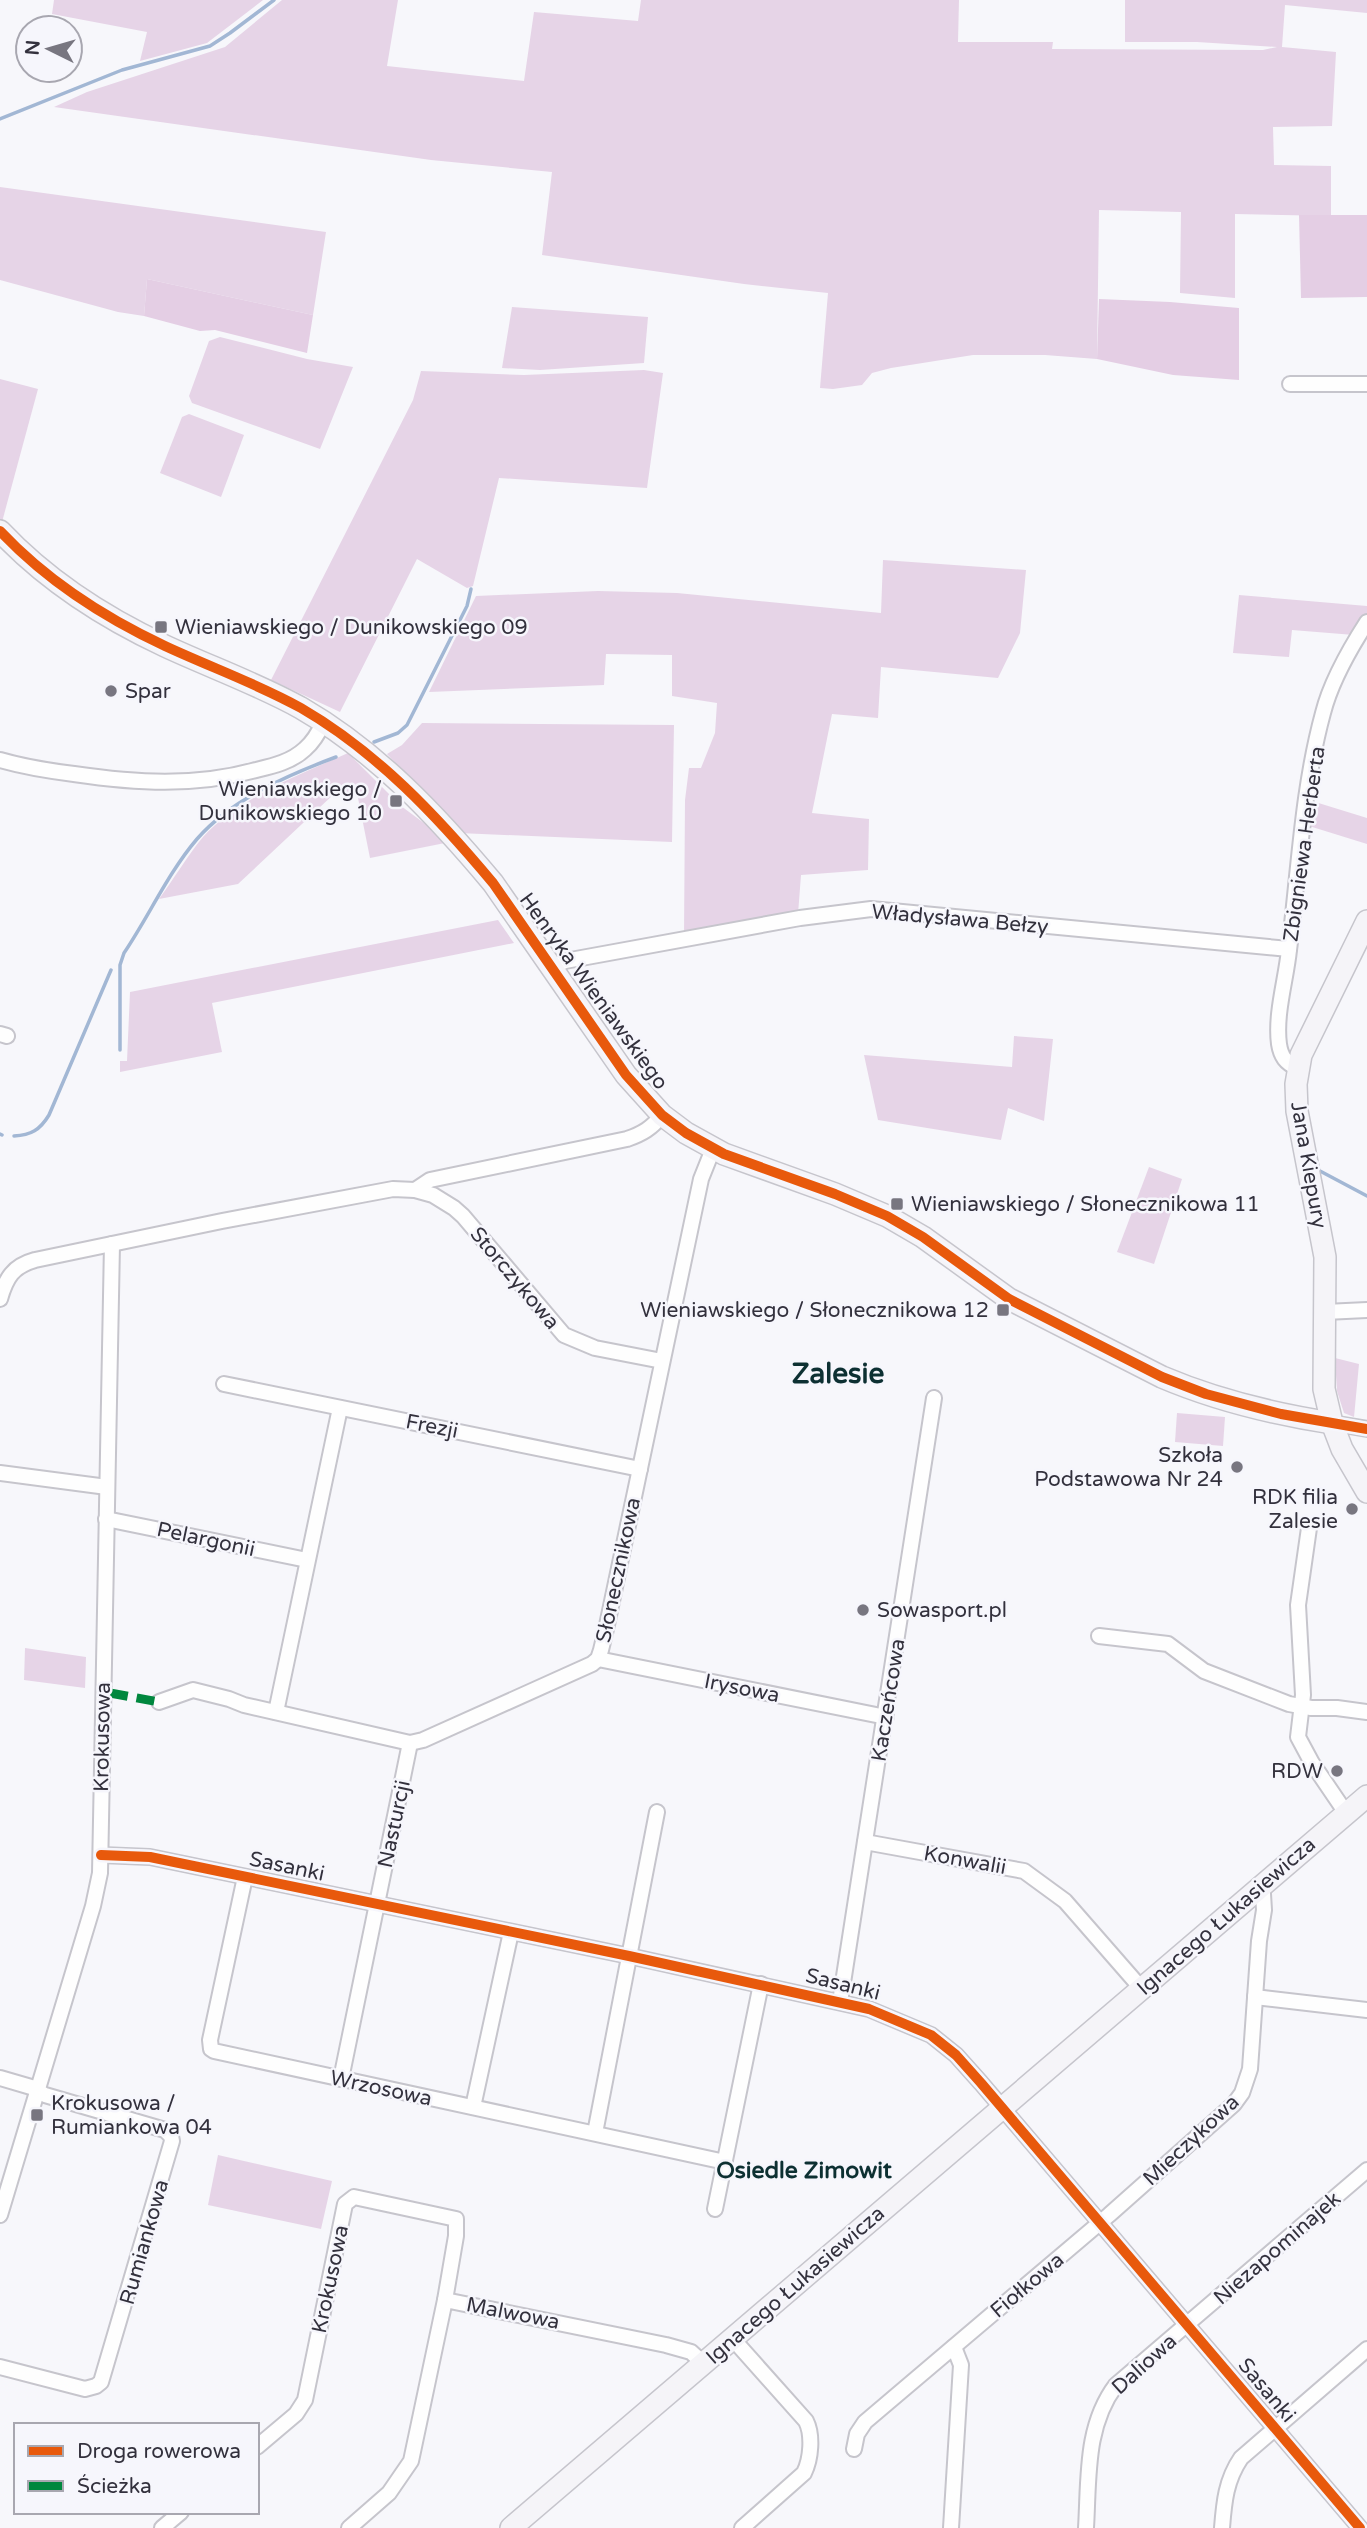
<svg xmlns="http://www.w3.org/2000/svg" width="1367" height="2528" font-family="'Varela Round',sans-serif">
  <rect width="100%" height="100%" fill="#f7f7fb"/>
  <g fill="#e6d4e7">
    <path d="M54,0H263L207,43L140,61L147,32L52,14Z"/>
    <path d="M282,0H398L387,66L524,81L534,12L638,21L641,0H959L958,42H1053L1052,49L1263,50L1277,47L1197,42H1125V0H1367V13L1285,5L1282,47L1336,52L1332,126L1273,127L1274,165L1331,166V216L1235,214V298L1180,293L1181,212L1099,210L1097,359L1045,355H973L891,368L872,373L862,385L833,389L820,388L828,293L744,284L542,255L552,172L431,160L54,107L87,92L225,47Z"/>
    <path d="M0,187L326,232L313,315L147,279L144,316L118,312L0,280Z"/>
    <path d="M512,307L648,317L644,363L540,370L502,368Z"/>
    <path d="M220,337L307,359L353,367L320,449L192,403L189,396L209,341Z"/>
    <path d="M644,370L663,373L647,488L499,478L473,586L467,588L417,559L340,712L271,680L413,400L421,371L524,375Z"/>
    <path d="M0,379L38,389L2,522L0,519Z"/>
    <path d="M189,414L244,435L221,497L160,473L182,417Z"/>
    <path d="M883,560L1026,570L1020,633L998,678L881,667L878,718L832,714L812,813L869,819L868,870L801,875L798,914L684,935L685,800L689,768H701L715,733L717,703L672,696V655L606,654L604,685L429,692L476,596L598,591L677,593L881,613Z"/>
    <path d="M1239,595L1367,606V615L1354,635L1292,630L1289,657L1233,653Z"/>
    <path d="M422,723L674,725L672,842L459,833L387,754L402,745Z"/>
    <path d="M348,753L401,806L428,826L445,843L370,858L357,793L334,794L238,884L159,899C174,879 187,856 203,837C238,798 301,774 348,753Z"/>
    <path d="M1312,801L1367,818V844L1309,826Z"/>
    <path d="M498,920L514,943L212,1003L222,1052L120,1072V1061H127L130,992Z"/>
    <path d="M1014,1036L1053,1039L1044,1121L1008,1108L1001,1140L878,1120L864,1055L1012,1067Z"/>
    <path d="M1149,1167L1182,1179L1154,1264L1117,1252Z"/>
    <path d="M1335,1358L1359,1364L1354,1417L1344,1413L1337,1391Z"/>
    <path d="M1177,1413L1225,1417L1223,1446L1175,1442Z"/>
    <path d="M25,1648L86,1657L85,1688L24,1680Z"/>
    <path d="M218,2155L332,2181L321,2229L208,2205Z"/>
  </g>
  <g fill="#e4cee4">
    <path d="M1299,215H1367V297L1301,298Z"/>
    <path d="M147,279L313,315L307,353L215,330L200,331L144,316Z"/>
    <path d="M1099,299L1170,302L1239,308V380L1173,375L1097,359Z"/>
  </g>
  <g fill="none" stroke-linecap="round" stroke-linejoin="round">
    <g stroke="#a2b7d4" stroke-width="3.5">
      <path d="M0,119L122,70L210,46L230,33L274,0"/>
      <path d="M374,742L398,733L407,725L467,606L471,589"/>
      <path d="M120,1050V965L124,953C149,916 168,873 197,839C232,799 288,775 336,757"/>
      <path d="M0,1134L2,1135"/>
      <path d="M14,1136C31,1135 40,1130 49,1115L111,970"/>
      <path d="M1320,1171L1367,1196"/>
    </g>
    <defs>
      <g id="street">
        <path d="M1290,384H1367"/>
        <path d="M0,760C24,767 49,771 74,774C135,783 195,787 256,770C273,766 291,762 305,749C313,742 319,732 323,723"/>
        <path d="M551,968L565,961L800,918L871,909L1289,949"/>
        <path d="M0,1034L7,1036"/>
        <path d="M1297,1068C1286,1063 1281,1057 1279,1044C1275,1014 1286,980 1289,950C1299,871 1302,790 1323,713C1331,681 1349,650 1367,622"/>
        <path d="M415,1190L430,1180L627,1139C642,1134 652,1128 662,1115"/>
        <path d="M0,1299C6,1278 13,1266 35,1260L222,1221L393,1189L415,1190L433,1195L454,1208L463,1216L564,1335L595,1348L662,1361"/>
        <path d="M1325,1312L1367,1310"/>
        <path d="M224,1384L640,1469"/>
        <path d="M1332,1423L1367,1429"/>
        <path d="M0,1473L107,1487"/>
        <path d="M106,1519L307,1560"/>
        <path d="M1309,1528L1298,1605L1303,1695L1298,1737L1312,1763L1346,1813"/>
        <path d="M1099,1636L1168,1644L1204,1671L1289,1704L1311,1708H1337L1367,1712"/>
        <path d="M598,1659L886,1717"/>
        <path d="M159,1702L193,1690L229,1699L244,1705L410,1743L423,1740L592,1664L598,1659L601,1650L607,1625L701,1179L713,1149"/>
        <path d="M276,1712L340,1408"/>
        <path d="M865,1842L1024,1871L1065,1901L1141,1988"/>
        <path d="M101,1855L150,1857L629,1956L869,2009L931,2035L956,2055L981,2083L1360,2528"/>
        <path d="M245,1877L210,2040L211,2049L214,2051L725,2162"/>
        <path d="M1255,1997L1367,2010"/>
        <path d="M840,2002L934,1398"/>
        <path d="M0,2078L31,2087L45,2095L165,2130L171,2136L172,2141L101,2382L96,2386L85,2389L0,2367"/>
        <path d="M341,2079L410,1743"/>
        <path d="M473,2107L511,1932"/>
        <path d="M595,2133L657,1812"/>
        <path d="M715,2209L761,1984"/>
        <path d="M0,2215L93,1906L100,1873L112,1244"/>
        <path d="M732,2338L806,2421C813,2435 811,2459 804,2473L742,2528"/>
        <path d="M257,2447L296,2414L305,2400L345,2204L354,2197L456,2219V2236L445,2300"/>
        <path d="M854,2449L857,2434L865,2422L1109,2215L1234,2104L1242,2093L1250,2069L1259,1941L1264,1910L1263,1894L1259,1887"/>
        <path d="M162,2528L181,2512"/>
        <path d="M349,2528L389,2493L411,2461L445,2300L666,2345L691,2352L703,2363"/>
        <path d="M951,2528L961,2365L954,2347"/>
        <path d="M1086,2528C1089,2478 1085,2426 1116,2385L1367,2170"/>
        <path d="M1222,2528C1224,2502 1226,2480 1241,2458L1367,2349"/>
      </g>
      <g id="secondary">
        <path d="M0,531C47,581 103,617 165,646C210,667 258,684 301,708C377,752 437,816 493,883L626,1075L662,1115L686,1133L724,1154L835,1194L887,1216L923,1237L1009,1299L1162,1377C1216,1400 1274,1414 1332,1423"/>
        <path d="M1367,921L1301,1055L1296,1084L1297,1111L1325,1257L1324,1389L1332,1423L1342,1449L1367,1492"/>
        <path d="M511,2528L1367,1796"/>
      </g>
    </defs>
    <use href="#street" stroke="#c6c5cc" stroke-width="18"/>
    <use href="#secondary" stroke="#c6c5cc" stroke-width="24"/>
    <use href="#street" stroke="#fefefe" stroke-width="14"/>
    <use href="#secondary" stroke="#f5f4f8" stroke-width="21"/>
    <path stroke="#00873e" stroke-width="9" stroke-dasharray="18 9" stroke-linecap="butt" d="M110,1693L159,1702"/>
    <defs>
      <g id="cycleway">
        <path d="M0,531C47,581 103,617 165,646C210,667 258,684 301,708C377,752 437,816 493,883L626,1075L662,1115L686,1133L724,1154L835,1194L887,1216L923,1237L1009,1299L1162,1377L1206,1394L1281,1414L1367,1429"/>
        <path d="M101,1855L150,1857L629,1956L869,2009L931,2035L956,2055L981,2083L1360,2528"/>
      </g>
    </defs>
    <use href="#cycleway" stroke="#f6f6fc" stroke-width="15"/>
    <use href="#cycleway" stroke="#e8590c" stroke-width="10"/>
  </g>
  <g fill="#787680" stroke="#f6f6fc" stroke-width="2.5">
    <rect x="154" y="620" width="14" height="14" rx="3.5"/>
    <circle cx="111" cy="691" r="7"/>
    <rect x="389" y="794" width="14" height="14" rx="3.5"/>
    <rect x="890" y="1197" width="14" height="14" rx="3.5"/>
    <rect x="996" y="1303" width="14" height="14" rx="3.5"/>
    <circle cx="1237" cy="1467" r="7"/>
    <circle cx="1352" cy="1509" r="7"/>
    <circle cx="863" cy="1610" r="7"/>
    <circle cx="1337" cy="1771" r="7"/>
    <rect x="30" y="2108" width="14" height="14" rx="3.5"/>
  </g>
  <g text-anchor="middle" stroke-width="5" stroke-linejoin="round" paint-order="stroke">
    <g font-size="21" fill="#33313d" stroke="#f6f6fc" text-anchor="start">
      <text x="175" y="634">Wieniawskiego / Dunikowskiego 09</text>
      <text x="125" y="698">Spar</text>
      <text x="382" y="796" text-anchor="end">Wieniawskiego /<tspan x="382" dy="24">Dunikowskiego 10</tspan></text>
      <text x="911" y="1211">Wieniawskiego / Słonecznikowa 11</text>
      <text x="989" y="1317" text-anchor="end">Wieniawskiego / Słonecznikowa 12</text>
      <text x="1223" y="1462" text-anchor="end">Szkoła<tspan x="1223" dy="24">Podstawowa Nr 24</tspan></text>
      <text x="1338" y="1504" text-anchor="end">RDK filia<tspan x="1338" dy="24">Zalesie</tspan></text>
      <text x="877" y="1617">Sowasport.pl</text>
      <text x="1323" y="1778" text-anchor="end">RDW</text>
      <text x="51" y="2110">Krokusowa /<tspan x="51" dy="24">Rumiankowa 04</tspan></text>
    </g>
    <g font-size="21" fill="#33313d" stroke="#f6f6fc">
      <text transform="translate(1304 844) rotate(-82)" y="7">Zbigniewa Herberta</text>
      <text transform="translate(960 919) rotate(5)" y="7">Władysława Bełzy</text>
      <text transform="translate(594 991) rotate(54)" y="7">Henryka Wieniawskiego</text>
      <text transform="translate(1309 1165) rotate(80)" y="7">Jana Kiepury</text>
      <text transform="translate(515 1278) rotate(50)" y="7">Storczykowa</text>
      <text transform="translate(432 1426) rotate(11)" y="7">Frezji</text>
      <text transform="translate(206 1539) rotate(12)" y="7">Pelargonii</text>
      <text transform="translate(618 1570) rotate(-78)" y="7">Słonecznikowa</text>
      <text transform="translate(742 1688) rotate(11)" y="7">Irysowa</text>
      <text transform="translate(888 1700) rotate(-81)" y="7">Kaczeńcowa</text>
      <text transform="translate(102 1737) rotate(-89)" y="7">Krokusowa</text>
      <text transform="translate(394 1824) rotate(-78)" y="7">Nasturcji</text>
      <text transform="translate(965 1860) rotate(10)" y="7">Konwalii</text>
      <text transform="translate(287 1866) rotate(12)" y="7">Sasanki</text>
      <text transform="translate(1226 1916) rotate(-41)" y="7">Ignacego Łukasiewicza</text>
      <text transform="translate(843 1984) rotate(14)" y="7">Sasanki</text>
      <text transform="translate(381 2088) rotate(12)" y="7">Wrzosowa</text>
      <text transform="translate(1191 2140) rotate(-43)" y="7">Mieczykowa</text>
      <text transform="translate(144 2242) rotate(-74)" y="7">Rumiankowa</text>
      <text transform="translate(1277 2248) rotate(-41)" y="7">Niezapominajek</text>
      <text transform="translate(330 2279) rotate(-78)" y="7">Krokusowa</text>
      <text transform="translate(795 2285) rotate(-41)" y="7">Ignacego Łukasiewicza</text>
      <text transform="translate(1027 2285) rotate(-40)" y="7">Fiołkowa</text>
      <text transform="translate(513 2313) rotate(11)" y="7">Malwowa</text>
      <text transform="translate(1144 2364) rotate(-42)" y="7">Daliowa</text>
      <text transform="translate(1267 2390) rotate(50)" y="7">Sasanki</text>
    </g>
    <g font-size="23" font-weight="bold" fill="#0d3032" stroke="#f6f6fc">
      <text x="804" y="2178">Osiedle Zimowit</text>
    </g>
    <g font-size="28" font-weight="bold" fill="#0d3032" stroke="#f6f6fc">
      <text x="838" y="1383">Zalesie</text>
    </g>
  </g>
  <rect x="14" y="2423" width="245" height="91" fill="#f6f6fc" stroke="#a8a7b0" stroke-width="2"/>
  <rect x="28" y="2446" width="35" height="10" fill="#e8590c" stroke="#a8a7b0" stroke-width="2"/>
  <text x="77" y="2458" font-size="21" fill="#33313d">Droga rowerowa</text>
  <rect x="28" y="2481" width="35" height="10" fill="#00873e" stroke="#a8a7b0" stroke-width="2"/>
  <text x="77" y="2493" font-size="21" fill="#33313d">Ścieżka</text>
  <g transform="translate(49 49) rotate(275)"><circle r="33" fill="#f6f6fc" stroke="#a8a7b0" stroke-width="2"/>
  <path d="M0-5L12 26L0 18L-12 26Z" fill="#787680"/>
  <text y="-10" font-size="19" font-weight="bold" text-anchor="middle" fill="#33313d">N</text>
  </g>
</svg>
